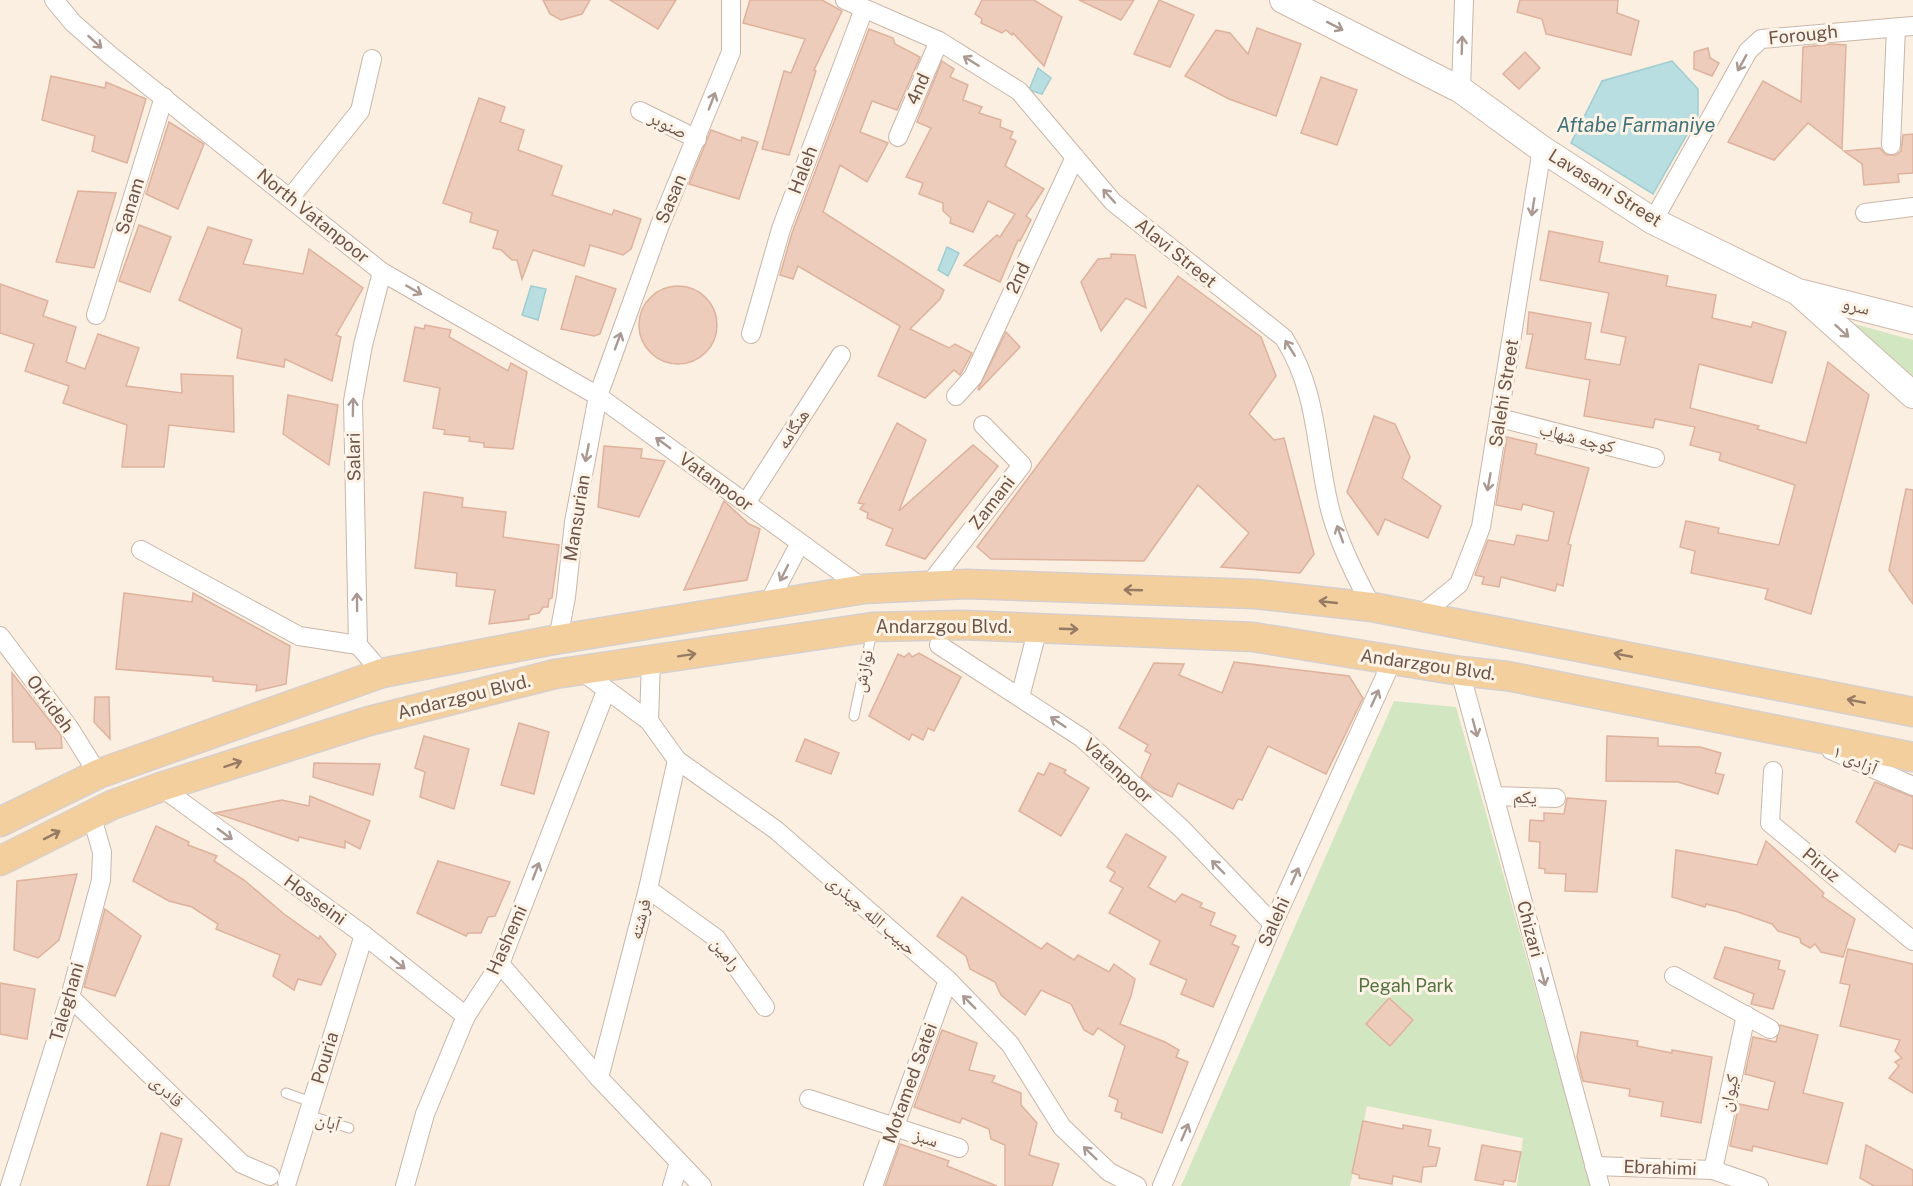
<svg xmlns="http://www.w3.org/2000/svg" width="1913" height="1186" font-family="'Public Sans','Noto Naskh Arabic',sans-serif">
  <rect width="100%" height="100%" fill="#faefe1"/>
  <g fill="#d2e6c1">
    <path d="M1825,316L1913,340V390Z"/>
    <path d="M1394,701L1456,707L1591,1186H1517L1523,1138L1367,1106L1350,1186H1181Z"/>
  </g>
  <g fill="#b8dee1" stroke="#9fcdd2" stroke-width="1.5">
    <path d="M1672,61L1698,89V115L1653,194L1571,143L1602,81Z"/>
    <path d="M1038,68L1051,78L1042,94L1029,90Z"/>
    <path d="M947,247L959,253L948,276L938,270Z"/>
    <path d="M531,286L546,289L538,320L522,315Z"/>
  </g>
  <g fill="#edccbb" stroke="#deb29d" stroke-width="1.5">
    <path d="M543,0H590L582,14L561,20L550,14Z"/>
    <path d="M610,0H676L658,29Z"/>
    <path d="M750,0H822L842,11L814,70L816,71L789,155L762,149L784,71L791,73L805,39L743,23Z"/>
    <path d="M982,0H1034L1062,17L1044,66L1013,33L1012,35L1006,30L1002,33L981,23L982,19L975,14Z"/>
    <path d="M1079,0H1134L1121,20Z"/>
    <path d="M1159,0L1194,15L1170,67L1134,54Z"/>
    <path d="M1520,0H1618L1617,13L1639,21L1631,55L1546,34L1542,19L1517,12Z"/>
    <path d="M1257,28L1301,44L1276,116L1229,99L1185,76L1216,30L1230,33L1248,54Z"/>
    <path d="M869,29L893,38L895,44L920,57L897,110L872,101L860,132L888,143L867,182L840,165L823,212L944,290L940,299L910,329L949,348L955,344L972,353L960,375L954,370L925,398L878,376L900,326L798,266L793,279L780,275L792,233Z"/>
    <path d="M1832,44L1846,45L1842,149L1808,123L1774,160L1728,142L1763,81L1801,102L1803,47Z"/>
    <path d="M1708,48L1710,58L1719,63L1712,76L1694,69V52Z"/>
    <path d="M1525,52L1540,68L1519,89L1503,74Z"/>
    <path d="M942,61L954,69L950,77L968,85L963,100L982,107L979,113L1001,120L1000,127L1013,132L1010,138L1016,141L1005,166L1044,189L1026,216L1031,220L1020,241L1018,240L1000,282L964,265L997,235L1000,237L1015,214L988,201L973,232L950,223L951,218L943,211V203L919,194L923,183L906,177L931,128L917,122Z"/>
    <path d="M51,76L105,88L106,82L146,99L127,163L92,151L95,136L42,120Z"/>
    <path d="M1321,77L1357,90L1337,145L1301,133Z"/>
    <path d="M479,98L505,107L500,122L524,130L518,150L562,166L552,195L612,215L614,210L641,219L631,249L623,255L590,245L584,266L533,250L522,279L517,260H512L501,250L493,248L498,231L470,222L472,213L443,203Z"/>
    <path d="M169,122L204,144L178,209L146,194Z"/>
    <path d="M711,130L741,141L742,137L758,142L739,199L689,184Z"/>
    <path d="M1913,134V173L1898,174L1899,182L1864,185L1862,164L1844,151L1880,148L1886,155H1896L1901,151L1903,135Z"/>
    <path d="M78,191L116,193L94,268L56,262Z"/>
    <path d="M139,225L171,237L150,292L119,281Z"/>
    <path d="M208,227L252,240L243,264L303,274L309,249L363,288L336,335L341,337L332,381L285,359L284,367L237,358L242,329L179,300Z"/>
    <path d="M1549,231L1603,242L1599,262L1668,276L1666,286L1716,295L1712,318L1751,327L1753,322L1786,332L1772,383L1699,364L1690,408L1759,426L1757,429L1806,443L1828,362L1869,395L1811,614L1765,599L1768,589L1691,573L1695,551L1680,547L1686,521L1719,528L1718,533L1779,545L1795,485L1719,460L1721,453L1690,445L1695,427L1655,419L1653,428L1584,416L1590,380L1526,368L1533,334H1527L1529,312L1591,323L1585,359L1620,365L1626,337L1601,332L1609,293L1540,280Z"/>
    <path d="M1111,254L1135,255L1146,308L1126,298L1101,331L1081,282L1098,259L1111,258Z"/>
    <path d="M576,276L616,289L600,334L594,336L561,329Z"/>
    <path d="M1178,276L1261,337L1276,376L1249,414L1274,440L1284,438L1314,554L1300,573L1221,567L1249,533L1198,485L1144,561L991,559L977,547Z"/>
    <path d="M0,284L48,301L43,316L76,327L66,362L85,369L98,334L139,348L126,386L182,393L181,374L233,376L234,432L169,425L164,467H122L127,425L63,403L69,386L25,371L34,344L0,333Z"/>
    <circle cx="678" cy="325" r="39"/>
    <path d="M425,325L451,330L449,337L508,371L511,363L527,372L513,449L484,447V443L469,441L470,437L444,434L445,430L433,428L440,388L404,381L415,327L424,329Z"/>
    <path d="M1006,332L1020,347L979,390L978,389Z"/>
    <path d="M288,395L338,405L329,465L283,434Z"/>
    <path d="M1374,416L1395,424L1410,457L1402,478L1441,506L1428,538L1385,519L1378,535L1347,492Z"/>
    <path d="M897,423L926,440L899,511L973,445L998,466L925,559L886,545L893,529L867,518L868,513L860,509L864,504L858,503Z"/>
    <path d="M1507,437L1537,444L1535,454L1589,468L1568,544L1571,545L1563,586L1557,584L1555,591L1501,577L1499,587L1482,584L1484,577L1475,575L1488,540L1514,545L1517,535L1548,541L1554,512L1523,504L1521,510L1496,505Z"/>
    <path d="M604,446L642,449L641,458L665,461L639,517L598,507Z"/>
    <path d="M1906,489L1913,490V604L1889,570Z"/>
    <path d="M424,492L463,498L462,507L506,512L503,537L559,545L552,598L549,599L548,607H543L539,613L529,615V619L489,624L495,590L456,586L457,573L415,568Z"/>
    <path d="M724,501L749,524L760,529L747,580L684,590Z"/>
    <path d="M124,593L192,602L193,593L290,646L286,684L256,691L257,685L213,681V677L116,669Z"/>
    <path d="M909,653L912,657L919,653L961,677L934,731L928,728L923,740L912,734L909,740L869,716L898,654L904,657Z"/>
    <path d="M1234,662L1349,676L1363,698L1326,774L1268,746L1242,800L1238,799L1233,809L1178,783L1172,797L1155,789L1141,777L1151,754L1145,751L1148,745L1119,728L1154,663L1184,664L1179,675L1222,693Z"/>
    <path d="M12,673L61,735L62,748L36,749L35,742H13Z"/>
    <path d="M95,697H109L110,739L94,722Z"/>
    <path d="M519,723L549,732L534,794L501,785Z"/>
    <path d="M424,736L469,749L454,809L420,797L425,772L415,768Z"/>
    <path d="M1607,736L1658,738V746L1700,747L1721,753L1715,773L1724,775L1718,794L1678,782L1606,781Z"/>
    <path d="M805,739L839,753L831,774L796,761Z"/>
    <path d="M314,763L380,764L373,795L313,777Z"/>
    <path d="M1050,763L1066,770L1064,773L1089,788L1061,836L1019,811L1038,773L1044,775Z"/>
    <path d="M1875,782L1913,797V849L1899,844L1895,852L1856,822Z"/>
    <path d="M310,796L370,821L360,849L345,841V848L299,837L298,841L215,813L282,800L309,806Z"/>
    <path d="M1567,798L1606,801L1597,892L1565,891L1566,874L1545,873V869L1539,868L1540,842L1529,841L1530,820L1544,821V813L1564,814Z"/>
    <path d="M156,826L189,842L188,845L217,856L214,861L244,880L284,914L319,939L320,936L336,954L321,985L298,979L294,990L273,976L280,955L216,929L218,924L192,907L169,901L133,881Z"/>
    <path d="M1126,834L1166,857L1148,887L1175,902L1182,894L1202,903L1200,907L1215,913L1210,925L1236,936L1232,944L1239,947L1213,1007L1181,994L1187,980L1150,964L1160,941L1109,913L1123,888L1110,881L1115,872L1107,867Z"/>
    <path d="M1766,841L1824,893L1822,896L1855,919L1843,957L1821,952L1815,944L1810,948L1801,943L1800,938L1778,931L1772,924L1738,912L1706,904L1705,907L1672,897L1676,850L1757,865Z"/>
    <path d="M438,861L510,882L495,916L488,917L481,933H468L466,936L417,913Z"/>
    <path d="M77,874L59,940L38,958L14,950L17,881Z"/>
    <path d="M962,897L1041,949L1047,943L1074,960L1078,955L1109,972L1114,964L1135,979L1131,996L1120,1024L1165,1042L1179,1050L1176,1057L1188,1062L1162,1133L1121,1118L1122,1113L1115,1111L1118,1100L1109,1096L1125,1046L1098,1028L1093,1035L1084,1030L1071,1004L1041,990L1025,1015L1001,995L995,982L970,969L966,956L937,936Z"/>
    <path d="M105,909L141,936L115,996L84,987Z"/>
    <path d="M1725,947L1780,961L1778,969L1785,971L1773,1009L1751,1004L1754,994L1714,978Z"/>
    <path d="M1848,949L1913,964V1093L1889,1078L1899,1066L1895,1062L1902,1058L1895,1051L1900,1040L1840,1026L1850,985L1840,983Z"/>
    <path d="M0,983L35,989L27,1039L0,1034Z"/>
    <path d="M1389,998L1413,1020L1390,1046L1366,1024Z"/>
    <path d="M1780,1025L1818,1035L1803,1093L1843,1103L1827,1164L1753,1146L1752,1151L1730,1146L1739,1104L1768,1110L1775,1082L1745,1074L1753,1037L1776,1042Z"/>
    <path d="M942,1030L977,1043L969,1070L995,1076L992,1082L1021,1093V1105L1037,1123L1029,1155L1059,1164L1052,1186H1005V1145L991,1139L989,1129L962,1118L960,1123L914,1107Z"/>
    <path d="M1581,1032L1638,1041L1637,1046L1672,1053V1050L1712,1057L1701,1123L1661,1116L1663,1102L1629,1096L1630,1089L1583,1081L1577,1057Z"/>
    <path d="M1363,1121L1403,1129V1125L1431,1130L1428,1146L1440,1148L1436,1166L1423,1167L1421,1182L1393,1176L1392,1184L1359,1178V1175L1352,1173Z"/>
    <path d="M161,1133L182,1139L169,1186H147Z"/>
    <path d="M900,1144L949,1161L947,1166L997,1186H885Z"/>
    <path d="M1482,1145L1521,1152L1515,1182L1504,1180L1503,1185L1475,1180Z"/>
    <path d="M1866,1145L1913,1170V1186H1874L1860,1178Z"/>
  </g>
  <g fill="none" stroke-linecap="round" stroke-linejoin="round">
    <defs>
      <g id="service">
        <path d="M854,716L872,632"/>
        <path d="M286,1093L311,1102"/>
        <path d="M308,1115L349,1128"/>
      </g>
      <g id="minor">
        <path d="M54,0L73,23L111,56L382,272L598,396L864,589"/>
        <path d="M845,0L939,41L1019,91L1113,202L1284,338C1316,389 1315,439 1327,496C1334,534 1354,573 1372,607"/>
        <path d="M1461,90L1464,0"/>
        <path d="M640,111L697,139"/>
        <path d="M898,137L939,41"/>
        <path d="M1891,145L1896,28"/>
        <path d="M290,198L360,111L372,59"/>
        <path d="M1865,213L1913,207"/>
        <path d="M1653,221L1748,51L1761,39L1913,26"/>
        <path d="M96,315L164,97"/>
        <path d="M751,334L781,229L864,9"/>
        <path d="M956,396L973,377L1075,157"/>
        <path d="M1500,418L1655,458"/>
        <path d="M746,503L841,355"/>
        <path d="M141,550L299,636L358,645"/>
        <path d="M928,586L1022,465L983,425"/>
        <path d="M768,604L800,543"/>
        <path d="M1421,615L1459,584L1481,527L1542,149"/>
        <path d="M0,636L70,729L98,774"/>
        <path d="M558,639L566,597L574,522L598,396L660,225L731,52V0"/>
        <path d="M939,645L1082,738L1182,829L1273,924"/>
        <path d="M580,670L649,721L677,760L776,830L948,980L1010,1044L1062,1127L1109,1172L1137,1186"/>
        <path d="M1460,671L1600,1186"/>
        <path d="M382,673L358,645L353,401L363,345L382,272"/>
        <path d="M1020,697L1038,628"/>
        <path d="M649,721L651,660"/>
        <path d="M1831,750L1913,786"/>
        <path d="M1773,771L1770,823L1913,941"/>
        <path d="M161,787L364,935L466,1016"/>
        <path d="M1494,796L1556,798"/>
        <path d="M648,889L716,938L765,1007"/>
        <path d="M500,964L599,1078L702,1186"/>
        <path d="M1674,976L1770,1029"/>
        <path d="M70,997L242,1164L270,1176"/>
        <path d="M599,1078L648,889L677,760"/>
        <path d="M809,1099L959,1148"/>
        <path d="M1594,1166L1713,1170L1759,1186"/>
        <path d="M1713,1170L1746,1015"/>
        <path d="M287,1182L364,935"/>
        <path d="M10,1186L70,997L101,880L102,852L91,814"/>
        <path d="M405,1186L425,1114L466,1016L500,964L606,691"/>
        <path d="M672,1186L679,1162"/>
        <path d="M873,1186L948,980"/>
        <path d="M1162,1186L1273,924L1392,661"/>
      </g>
      <g id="secondary">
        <path d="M1283,0L1461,90L1542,149L1653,221L1798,292L1913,395"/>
        <path d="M1803,293L1913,321"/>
      </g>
      <g id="primary">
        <path d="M0,822L98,774L382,673L548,641L864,589L966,584L1255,594L1372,607L1913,712"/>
        <path d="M0,861L112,805L161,787L369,721L555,674L873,627L962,625L1253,637L1460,671L1507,676L1913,757"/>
      </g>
    </defs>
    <use href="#service" stroke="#c9b6a9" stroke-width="11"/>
    <use href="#minor" stroke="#c9b6a9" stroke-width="20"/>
    <use href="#secondary" stroke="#cfb8aa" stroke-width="28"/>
    <use href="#primary" stroke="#d7cfcc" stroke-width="31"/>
    <use href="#service" stroke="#fff" stroke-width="9"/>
    <use href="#minor" stroke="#fff" stroke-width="18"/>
    <use href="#secondary" stroke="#fff" stroke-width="26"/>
    <use href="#primary" stroke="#f4cf9e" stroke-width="28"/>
  </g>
  <defs><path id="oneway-shaft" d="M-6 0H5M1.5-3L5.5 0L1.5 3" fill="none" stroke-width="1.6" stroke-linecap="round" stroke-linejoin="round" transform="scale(1.5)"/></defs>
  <g stroke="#a99992">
    <use href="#oneway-shaft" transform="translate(1335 26) rotate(27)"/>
    <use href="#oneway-shaft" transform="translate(95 42) rotate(42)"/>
    <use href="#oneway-shaft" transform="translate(1462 45) rotate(-88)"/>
    <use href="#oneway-shaft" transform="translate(971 61) rotate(-148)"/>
    <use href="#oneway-shaft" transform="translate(1742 63) rotate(119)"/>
    <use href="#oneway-shaft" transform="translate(712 101) rotate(-69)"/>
    <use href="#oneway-shaft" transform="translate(1109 196) rotate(-132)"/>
    <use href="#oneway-shaft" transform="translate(1533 207) rotate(99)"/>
    <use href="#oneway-shaft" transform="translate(414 290) rotate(30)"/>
    <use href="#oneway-shaft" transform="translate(1842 331) rotate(42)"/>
    <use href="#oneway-shaft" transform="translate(618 341) rotate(-70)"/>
    <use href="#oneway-shaft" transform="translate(1290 348) rotate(-122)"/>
    <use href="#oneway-shaft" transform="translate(353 407) rotate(-89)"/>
    <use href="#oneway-shaft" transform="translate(663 443) rotate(-144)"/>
    <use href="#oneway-shaft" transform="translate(587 453) rotate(101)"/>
    <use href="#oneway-shaft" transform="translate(1489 482) rotate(100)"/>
    <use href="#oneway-shaft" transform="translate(1340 534) rotate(-110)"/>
    <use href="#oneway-shaft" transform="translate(784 573) rotate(117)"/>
    <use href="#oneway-shaft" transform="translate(357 602) rotate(-91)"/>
    <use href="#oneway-shaft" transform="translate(1375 698) rotate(-65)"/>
    <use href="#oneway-shaft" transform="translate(1058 722) rotate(-146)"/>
    <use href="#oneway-shaft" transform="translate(1475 728) rotate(75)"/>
    <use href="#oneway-shaft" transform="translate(225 834) rotate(36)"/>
    <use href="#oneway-shaft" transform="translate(1218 867) rotate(-134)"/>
    <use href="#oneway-shaft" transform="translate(536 871) rotate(-69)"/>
    <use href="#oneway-shaft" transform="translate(1295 876) rotate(-66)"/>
    <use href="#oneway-shaft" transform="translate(398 963) rotate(39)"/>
    <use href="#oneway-shaft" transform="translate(1543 977) rotate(75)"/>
    <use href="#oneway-shaft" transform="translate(969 1002) rotate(-135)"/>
    <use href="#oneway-shaft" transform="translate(1185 1132) rotate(-67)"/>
    <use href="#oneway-shaft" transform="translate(1090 1153) rotate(-136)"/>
  </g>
  <g stroke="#977a63">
    <use href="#oneway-shaft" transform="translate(1133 590) rotate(-178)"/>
    <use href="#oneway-shaft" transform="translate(1328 602) rotate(-174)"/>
    <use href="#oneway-shaft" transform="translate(1069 629) rotate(2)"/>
    <use href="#oneway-shaft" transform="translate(687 655) rotate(-9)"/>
    <use href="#oneway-shaft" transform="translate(1623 655) rotate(-169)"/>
    <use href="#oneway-shaft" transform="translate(1856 701) rotate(-169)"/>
    <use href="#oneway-shaft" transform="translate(233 764) rotate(-18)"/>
    <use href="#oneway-shaft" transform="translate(52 835) rotate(-27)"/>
  </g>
  <g text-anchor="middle" stroke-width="6" stroke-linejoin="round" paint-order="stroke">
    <g font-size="18" fill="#6f554a" stroke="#fdf3e7">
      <text transform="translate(1803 35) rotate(-6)" y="6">Forough</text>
      <text transform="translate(918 89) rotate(-66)" y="6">4nd</text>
      <text transform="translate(668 125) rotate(26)" y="6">صنوبر</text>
      <text transform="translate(803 170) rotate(-69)" y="6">Haleh</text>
      <text transform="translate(1605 188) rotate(32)" y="6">Lavasani Street</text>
      <text transform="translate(671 199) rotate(-67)" y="6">Sasan</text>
      <text transform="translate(130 206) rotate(-73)" y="6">Sanam</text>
      <text transform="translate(313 216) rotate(39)" y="6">North Vatanpoor</text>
      <text transform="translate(1176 253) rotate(39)" y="6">Alavi Street</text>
      <text transform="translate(1018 278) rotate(-65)" y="6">2nd</text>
      <text transform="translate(1856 306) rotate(14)" y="6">سرو</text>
      <text transform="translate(1504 393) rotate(-81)" y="6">Salehi Street</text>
      <text transform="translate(793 429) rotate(-57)" y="6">هنگامه</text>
      <text transform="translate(1577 438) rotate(14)" y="6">کوچه شهاب</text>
      <text transform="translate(354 457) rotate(-91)" y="6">Salari</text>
      <text transform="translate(716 482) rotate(36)" y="6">Vatanpoor</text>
      <text transform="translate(992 503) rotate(-52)" y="6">Zamani</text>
      <text transform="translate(577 518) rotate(-81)" y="6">Mansurian</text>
      <text x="944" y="633">Andarzgou Blvd.</text>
      <text transform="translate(1428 665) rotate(8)" y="6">Andarzgou Blvd.</text>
      <text transform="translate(863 671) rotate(-78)" y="6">نوازش</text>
      <text transform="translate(464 697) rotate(-14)" y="6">Andarzgou Blvd.</text>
      <text transform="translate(50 704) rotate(54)" y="6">Orkideh</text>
      <text transform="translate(1855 760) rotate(24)" y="6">آزادی ۱</text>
      <text transform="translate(1118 771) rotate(42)" y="6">Vatanpoor</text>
      <text transform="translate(1525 797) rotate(2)" y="6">یکم</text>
      <text transform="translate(1821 865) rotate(40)" y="6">Piruz</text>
      <text transform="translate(315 900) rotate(36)" y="6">Hosseini</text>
      <text transform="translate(872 915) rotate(41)" y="6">حبیب الله چیذری</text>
      <text transform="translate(640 919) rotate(-75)" y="6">فرشته</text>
      <text transform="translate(1274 922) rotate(-66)" y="6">Salehi</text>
      <text transform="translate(1530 929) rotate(75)" y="6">Chizari</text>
      <text transform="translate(507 940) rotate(-66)" y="6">Hashemi</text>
      <text transform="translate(726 954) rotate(52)" y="6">رامین</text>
      <text transform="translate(67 1002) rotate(-74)" y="6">Taleghani</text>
      <text transform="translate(325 1058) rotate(-73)" y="6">Pouria</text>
      <text transform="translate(910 1083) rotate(-70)" y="6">Motamed Satei</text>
      <text transform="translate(167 1091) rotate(44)" y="6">قادری</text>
      <text transform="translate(1729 1093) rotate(-78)" y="6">کیوان</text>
      <text transform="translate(328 1122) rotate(17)" y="6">آبان</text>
      <text transform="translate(926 1138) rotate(18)" y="6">سبز</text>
      <text transform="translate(1660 1168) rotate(2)" y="6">Ebrahimi</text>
    </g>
    <g font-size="18" fill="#547443" stroke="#fdf3e7">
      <text x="1406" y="992">Pegah Park</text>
    </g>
    <g font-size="20" font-style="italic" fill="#43747b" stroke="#fdf3e7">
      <text x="1636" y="132">Aftabe Farmaniye</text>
    </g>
  </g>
</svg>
